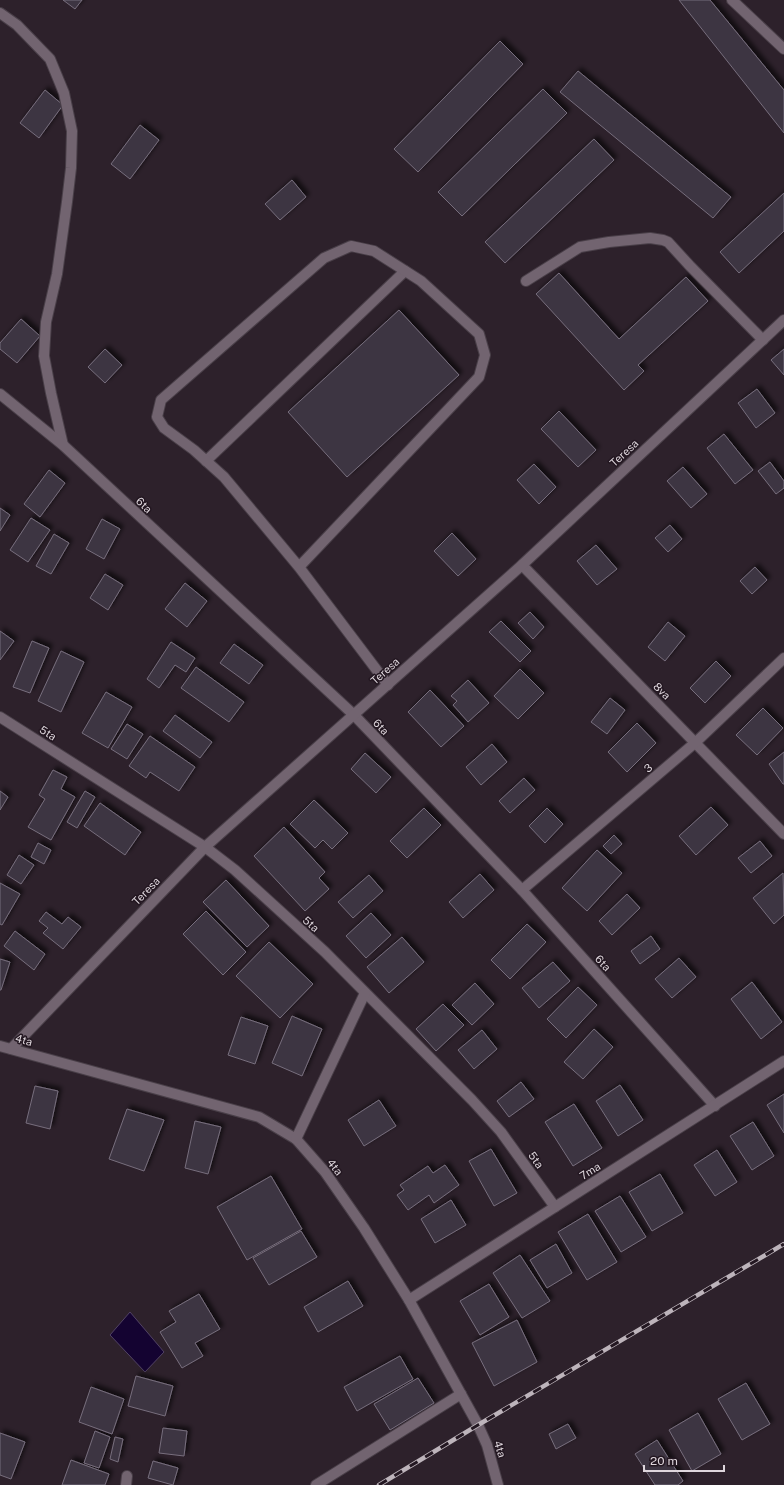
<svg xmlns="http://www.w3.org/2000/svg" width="784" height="1485" font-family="'Public Sans',sans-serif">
  <defs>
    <filter id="shadow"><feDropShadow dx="3.5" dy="-3.5" stdDeviation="2" flood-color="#0009"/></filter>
  </defs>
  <rect width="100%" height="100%" fill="#2d212b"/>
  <path fill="#140331" stroke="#514264" d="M130,1312L164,1352L145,1372L110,1335Z"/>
  <g fill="#3d3542" stroke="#776e7d" filter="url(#shadow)">
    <path d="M63,0H82L75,9Z"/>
    <path d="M679,0H710L784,90V133Z"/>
    <path d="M500,41L523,64L418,172L394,149Z"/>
    <path d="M578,71L731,197L713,218L560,92Z"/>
    <path d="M543,89L567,113L462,216L438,192Z"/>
    <path d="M45,90L63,105L39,138L20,123Z"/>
    <path d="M140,125L159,140L130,179L111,164Z"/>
    <path d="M594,139L614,160L505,263L485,242Z"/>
    <path d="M292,180L306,197L280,220L265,204Z"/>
    <path d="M784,193V231L739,273L720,252Z"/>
    <path d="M559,273L619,339L686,277L708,301L638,365L644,371L624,390L536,294Z"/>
    <path d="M399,310L459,375L347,477L288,412Z"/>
    <path d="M21,319L40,336L17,363L0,349V343Z"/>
    <path d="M105,349L122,365L105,383L88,367Z"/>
    <path d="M784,349V375L771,360Z"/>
    <path d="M757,389L775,413L756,428L738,403Z"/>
    <path d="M559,411L596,450L578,467L541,429Z"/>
    <path d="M724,434L753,470L735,484L707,448Z"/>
    <path d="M770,462L784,481V488L776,494L758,471Z"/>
    <path d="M534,464L556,487L539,504L517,480Z"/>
    <path d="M683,467L707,494L691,508L667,481Z"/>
    <path d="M49,470L65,483L40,517L24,504Z"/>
    <path d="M0,508L10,515L0,531Z"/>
    <path d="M31,518L50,530L28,562L10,550Z"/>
    <path d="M102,519L120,529L104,559L86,549Z"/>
    <path d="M670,525L682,539L668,552L655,538Z"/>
    <path d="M452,533L476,559L458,576L434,551Z"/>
    <path d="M54,534L69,543L51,574L36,566Z"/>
    <path d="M596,545L617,569L597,585L577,561Z"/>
    <path d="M755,567L767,580L752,594L740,581Z"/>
    <path d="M105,574L123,585L108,610L90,598Z"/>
    <path d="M185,583L207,601L187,627L165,609Z"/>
    <path d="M530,612L544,627L533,639L518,623Z"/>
    <path d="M501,621L531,651L520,662L489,632Z"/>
    <path d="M668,622L685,636L665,661L648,647Z"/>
    <path d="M0,631L14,641L0,660Z"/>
    <path d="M32,641L49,648L30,693L13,687Z"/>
    <path d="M171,642L195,658L186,672L175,665L159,688L147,679Z"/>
    <path d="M234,644L263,665L249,684L220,663Z"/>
    <path d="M61,651L84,662L61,712L38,701Z"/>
    <path d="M716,661L731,676L705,703L690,688Z"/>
    <path d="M196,667L244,702L229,722L181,688Z"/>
    <path d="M520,669L544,693L518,719L494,696Z"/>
    <path d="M468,680L489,703L468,722L453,705L457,701L451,696Z"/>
    <path d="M430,690L464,726L441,747L408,712Z"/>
    <path d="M106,692L132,707L108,748L82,733Z"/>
    <path d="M610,698L625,710L607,734L591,722Z"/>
    <path d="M763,708L783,728L757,755L736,735Z"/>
    <path d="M175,715L212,742L200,758L163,731Z"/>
    <path d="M637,723L656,743L627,772L608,752Z"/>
    <path d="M127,724L143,734L127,759L111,749Z"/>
    <path d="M150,736L195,767L179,791L150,772L146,778L129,766Z"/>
    <path d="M492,744L507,762L481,785L466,767Z"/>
    <path d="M784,752V784H783L769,764Z"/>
    <path d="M365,753L391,777L376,793L351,769Z"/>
    <path d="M53,770L67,777L61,789L75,797L51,840L28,827L45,799L39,795Z"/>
    <path d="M524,778L535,790L510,813L499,801Z"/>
    <path d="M0,791L8,797L0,810Z"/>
    <path d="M85,791L95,797L77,828L67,822Z"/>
    <path d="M314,800L348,833L332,849L323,840L315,848L290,824Z"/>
    <path d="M100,803L141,832L125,855L84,826Z"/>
    <path d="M711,807L728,825L696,855L679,836Z"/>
    <path d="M424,808L441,825L407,858L390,841Z"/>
    <path d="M547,808L563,824L545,843L529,826Z"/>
    <path d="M284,827L325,872L319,878L329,889L305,911L254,856Z"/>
    <path d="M614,835L622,844L611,854L603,846Z"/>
    <path d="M760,841L772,856L751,873L738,858Z"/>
    <path d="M38,843L51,850L44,864L31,857Z"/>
    <path d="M597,850L622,873L587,911L562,888Z"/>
    <path d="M19,855L34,865L21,884L7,875Z"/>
    <path d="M783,873L784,915L774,924L753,898Z"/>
    <path d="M480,874L494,890L463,918L449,902Z"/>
    <path d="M369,875L383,891L353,918L338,902Z"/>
    <path d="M226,880L269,926L247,947L203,902Z"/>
    <path d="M0,883L20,894L2,925L0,924Z"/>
    <path d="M627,894L640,908L612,935L599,921Z"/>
    <path d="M206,911L246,952L223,975L183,934Z"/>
    <path d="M46,912L62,924L68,917L81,927L63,949L43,933L48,928L39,921Z"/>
    <path d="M371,913L391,935L366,958L346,936Z"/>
    <path d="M527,924L546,942L510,979L491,960Z"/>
    <path d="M15,931L45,954L34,970L4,946Z"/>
    <path d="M651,936L660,949L640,964L631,951Z"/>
    <path d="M402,937L424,962L389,993L367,967Z"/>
    <path d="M269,942L313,984L280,1018L236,976Z"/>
    <path d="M679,958L696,977L672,998L655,979Z"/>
    <path d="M0,959L10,962L1,990H0Z"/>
    <path d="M553,962L570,981L539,1008L522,988Z"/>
    <path d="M752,982L782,1022L761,1039L731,999Z"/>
    <path d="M475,983L494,1004L472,1025L452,1005Z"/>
    <path d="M578,987L597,1005L566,1038L547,1019Z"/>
    <path d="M443,1004L464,1025L436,1051L416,1029Z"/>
    <path d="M292,1016L322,1029L302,1076L272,1063Z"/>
    <path d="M241,1017L268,1026L255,1064L228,1055Z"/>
    <path d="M594,1029L613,1047L583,1079L564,1062Z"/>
    <path d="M482,1030L497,1049L474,1069L458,1050Z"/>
    <path d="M521,1082L534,1099L509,1117L497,1101Z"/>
    <path d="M620,1085L643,1120L618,1136L596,1101Z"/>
    <path d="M35,1086L58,1091L50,1129L26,1123Z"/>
    <path d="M784,1094V1133L767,1105Z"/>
    <path d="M379,1100L396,1126L364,1146L348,1120Z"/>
    <path d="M574,1104L602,1148L573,1166L545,1122Z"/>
    <path d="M127,1109L164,1120L144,1171L109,1159Z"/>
    <path d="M195,1121L221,1127L208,1174L185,1168Z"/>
    <path d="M753,1122L774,1156L752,1170L730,1136Z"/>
    <path d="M491,1149L517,1193L494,1206L469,1161Z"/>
    <path d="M717,1150L737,1182L715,1196L694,1165Z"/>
    <path d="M445,1165L459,1185L434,1203L429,1195L408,1210L397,1195L404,1190L400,1185L428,1166L433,1173Z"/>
    <path d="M660,1174L683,1213L652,1231L629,1192Z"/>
    <path d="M271,1176L302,1229L247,1260L217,1207Z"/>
    <path d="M620,1196L646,1237L621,1252L595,1211Z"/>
    <path d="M451,1200L466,1225L435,1243L421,1219Z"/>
    <path d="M588,1214L617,1262L587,1280L558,1232Z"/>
    <path d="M301,1231L317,1257L269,1285L253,1258Z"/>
    <path d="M556,1244L572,1273L547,1288L530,1260Z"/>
    <path d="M520,1255L550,1301L522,1318L493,1273Z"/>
    <path d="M348,1281L363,1306L318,1332L304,1307Z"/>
    <path d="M489,1284L509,1317L480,1335L460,1301Z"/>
    <path d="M199,1294L220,1329L195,1343L203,1356L182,1368L160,1332L176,1322L169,1311Z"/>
    <path d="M517,1320L537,1362L494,1386L472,1343Z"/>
    <path d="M400,1356L413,1379L357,1411L344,1387Z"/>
    <path d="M136,1376L173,1386L165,1416L128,1406Z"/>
    <path d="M418,1378L434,1403L390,1430L374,1404Z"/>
    <path d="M746,1383L770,1424L742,1440L718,1399Z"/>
    <path d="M91,1387L124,1399L112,1434L79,1422Z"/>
    <path d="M698,1413L721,1454L692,1471L669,1430Z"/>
    <path d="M568,1424L576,1438L556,1449L549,1434Z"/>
    <path d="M163,1428L187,1431L184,1456L159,1453Z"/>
    <path d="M95,1431L110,1437L99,1468L84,1463Z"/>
    <path d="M0,1433L25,1442L11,1479L0,1475Z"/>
    <path d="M115,1437L123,1439L118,1462L110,1459Z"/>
    <path d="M657,1440L683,1481L678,1485H655L635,1454Z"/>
    <path d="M71,1460L109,1474L105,1485H62Z"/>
    <path d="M153,1461L178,1468L173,1485L148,1478Z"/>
  </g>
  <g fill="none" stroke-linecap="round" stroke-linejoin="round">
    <defs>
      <g id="minor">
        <path d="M732,0L784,49"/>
        <path d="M0,13L17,25L50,59L64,93L72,131L71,168L67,202L57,274L46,322L44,356L51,393L63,445"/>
        <path d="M526,281L580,247L609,242L650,238L663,240L668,242L690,266L763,340"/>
        <path d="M0,394L63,445L354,715L522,890L715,1106"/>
        <path d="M206,461L405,271"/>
        <path d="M522,565L784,834"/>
        <path d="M299,567L479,377L485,355L479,334L421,281L374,251L351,246L324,258L161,400L157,417L164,428L194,450L224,477L299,567L388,685"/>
        <path d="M0,717L205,847L235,870L325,952L472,1100L501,1132L555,1207"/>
        <path d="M522,890L696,742L784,658"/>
        <path d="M0,1046L259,1117L296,1139L325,1172L364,1228L409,1300L478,1425L487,1445L498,1485"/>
        <path d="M11,1049L205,847L522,565L784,320"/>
        <path d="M296,1139L365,993"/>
        <path d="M409,1300L784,1061"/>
        <path d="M126,1485L127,1476"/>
        <path d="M316,1485L461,1394"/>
      </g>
    </defs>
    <use href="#minor" stroke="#493f48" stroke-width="12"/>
    <use href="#minor" stroke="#726470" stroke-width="10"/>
    <defs>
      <path id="rail" d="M379,1485L478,1425L784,1244"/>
    </defs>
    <use href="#rail" stroke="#bdb4bb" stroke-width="4.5"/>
    <use href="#rail" stroke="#231721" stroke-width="3" stroke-dasharray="9" stroke-linecap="butt"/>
  </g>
  <g text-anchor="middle" stroke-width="3" stroke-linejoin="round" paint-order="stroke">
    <g font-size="11" fill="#ded6dc" stroke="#231721">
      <text transform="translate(624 453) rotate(-43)" y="4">Teresa</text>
      <text transform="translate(144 505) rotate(43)" y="4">6ta</text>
      <text transform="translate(385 671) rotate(-42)" y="4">Teresa</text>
      <text transform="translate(662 691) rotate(45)" y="4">8va</text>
      <text transform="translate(381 727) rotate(46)" y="4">6ta</text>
      <text transform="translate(48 733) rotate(32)" y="4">5ta</text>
      <text transform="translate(648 768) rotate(-40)" y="4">3</text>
      <text transform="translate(146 891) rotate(-46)" y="4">Teresa</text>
      <text transform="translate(311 924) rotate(42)" y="4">5ta</text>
      <text transform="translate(603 963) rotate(48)" y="4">6ta</text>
      <text transform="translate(24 1040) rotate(16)" y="4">4ta</text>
      <text transform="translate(536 1160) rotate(54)" y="4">5ta</text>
      <text transform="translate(335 1167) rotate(52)" y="4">4ta</text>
      <text transform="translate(590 1171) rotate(-32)" y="4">7ma</text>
      <text transform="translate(500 1449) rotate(73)" y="4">4ta</text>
    </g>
  </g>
  <path d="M644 1465v6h80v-6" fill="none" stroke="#ded6dc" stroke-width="2"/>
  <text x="650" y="1465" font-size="12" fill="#ded6dc" stroke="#231721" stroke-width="3" paint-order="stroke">20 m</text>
</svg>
